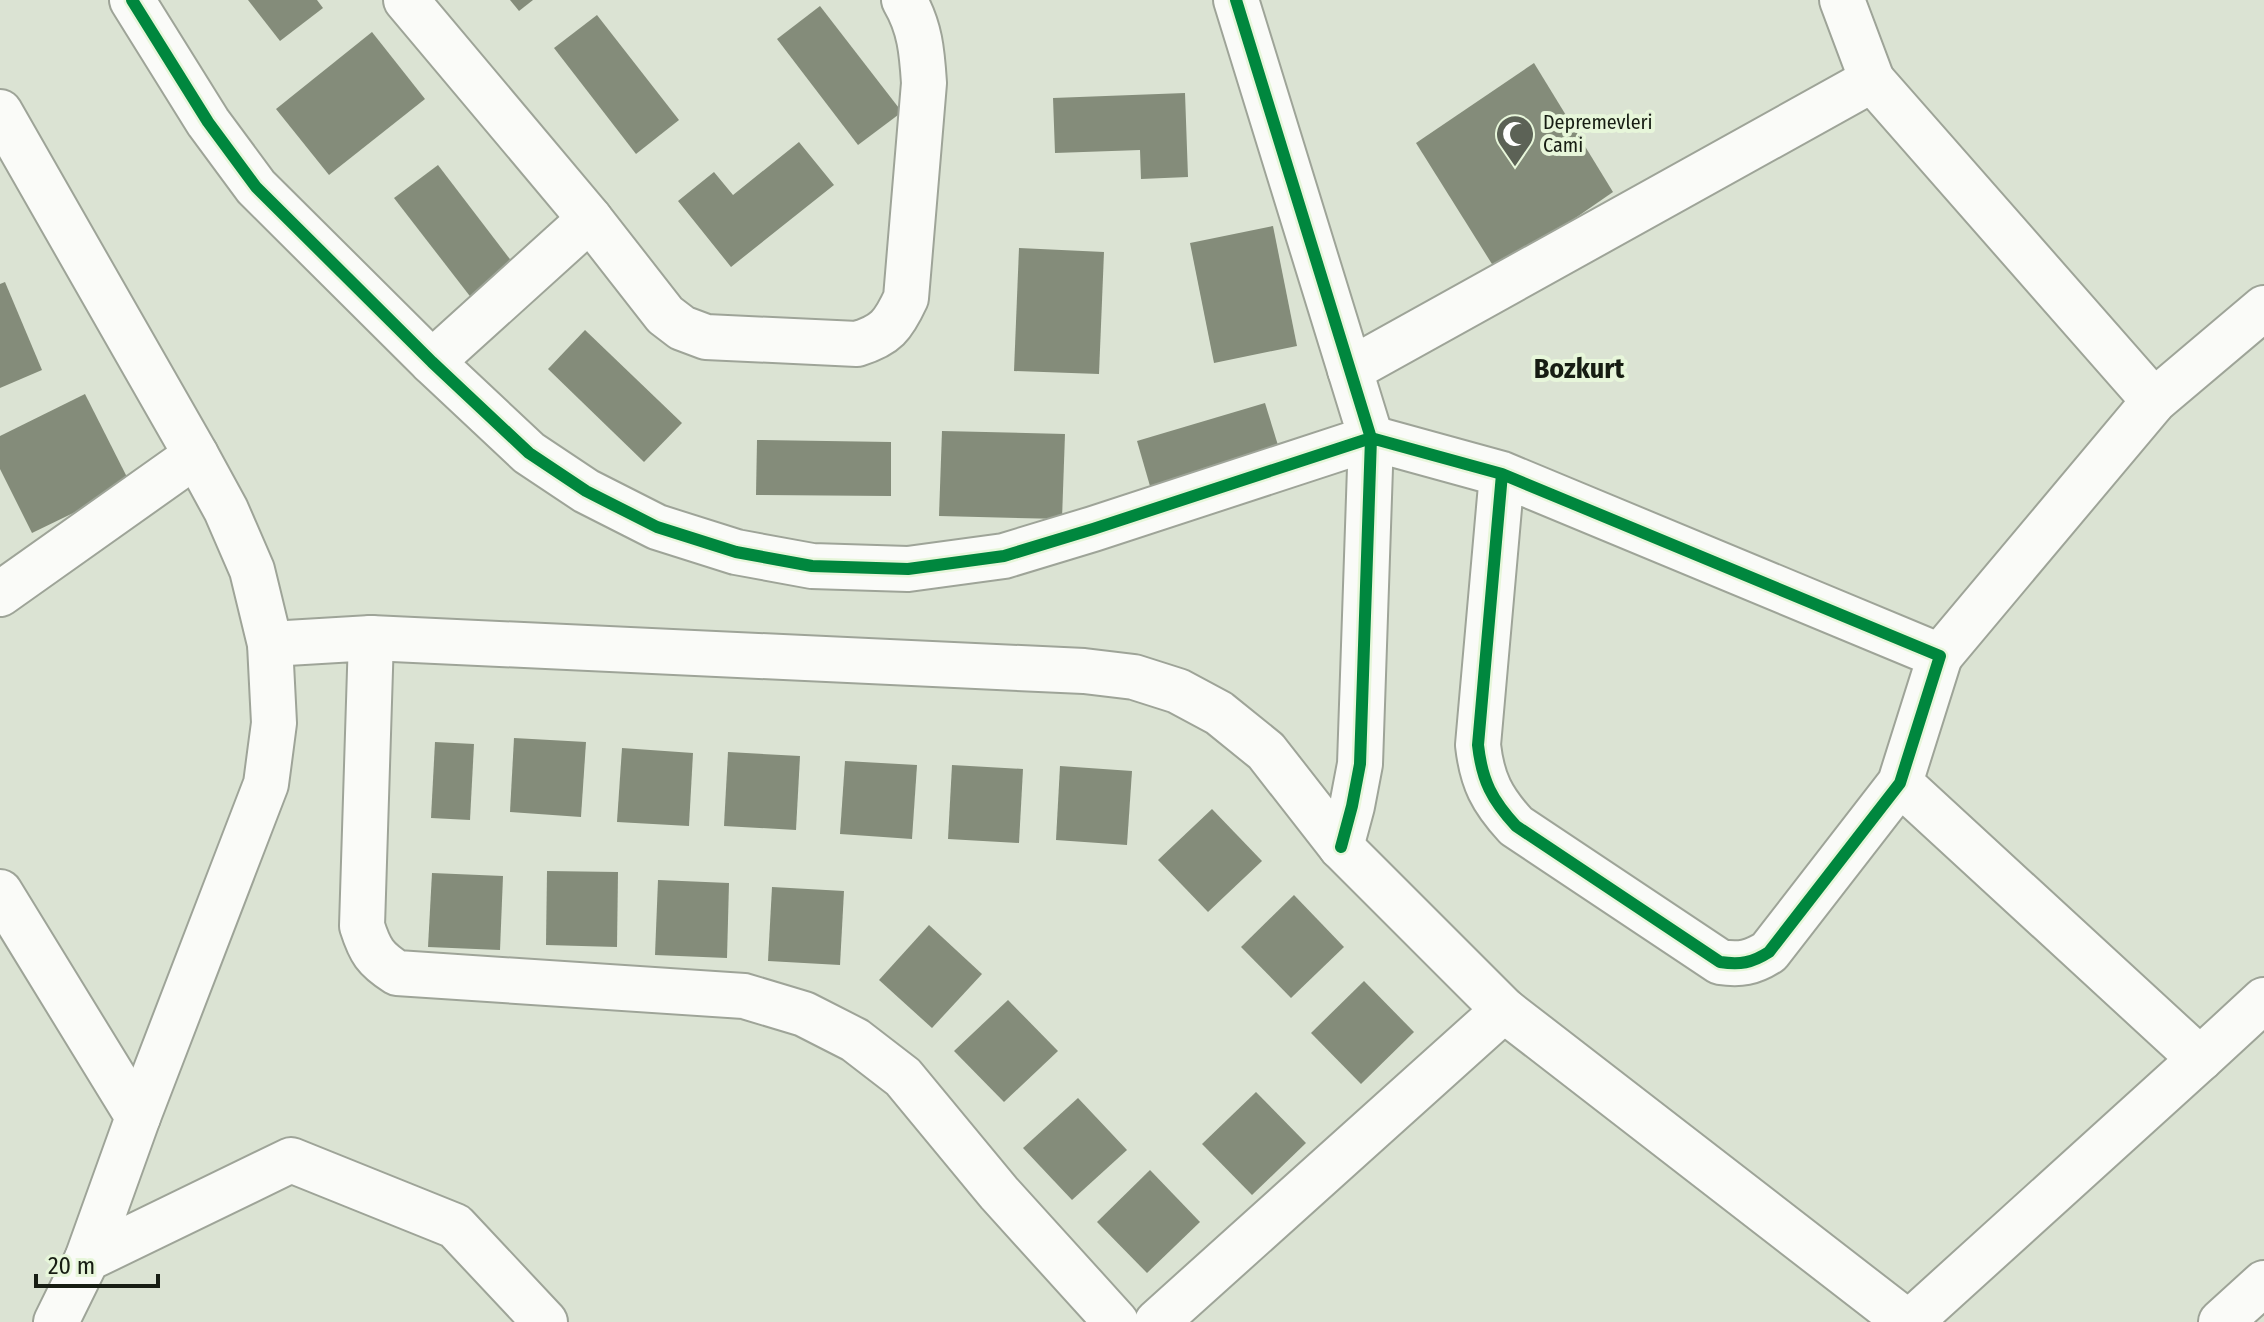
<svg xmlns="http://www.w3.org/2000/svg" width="2264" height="1322" font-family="'Fira Sans Condensed',sans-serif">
  <rect width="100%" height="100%" fill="#dbe3d3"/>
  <g fill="#848c7a">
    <path d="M248,0H317L323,8L280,41Z"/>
    <path d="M510,0H533L519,11Z"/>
    <path d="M820,6L902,112L858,145L777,39Z"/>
    <path d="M597,15L679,120L636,154L554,48Z"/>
    <path d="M372,32L425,99L329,175L276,109Z"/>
    <path d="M1534,63L1613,192L1497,272L1416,143Z"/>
    <path d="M1185,93L1188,177L1141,179L1140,150L1055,153L1053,98Z"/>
    <path d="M799,142L834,185L731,267L678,201L714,172L733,195Z"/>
    <path d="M438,165L519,271L476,304L394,198Z"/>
    <path d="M1273,226L1297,346L1214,363L1190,243Z"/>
    <path d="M1019,248L1104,252L1099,374L1014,371Z"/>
    <path d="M5,282L42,370L0,388V284Z"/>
    <path d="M585,330L682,423L644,462L548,369Z"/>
    <path d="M85,394L131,485L32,533L0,469V436Z"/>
    <path d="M1265,403L1281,455L1152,493L1137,441Z"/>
    <path d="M942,431L1065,434L1062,519L939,516Z"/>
    <path d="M757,440L891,442V496L756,495Z"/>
    <path d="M514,738L586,742L581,817L510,812Z"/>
    <path d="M435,742L474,744L470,820L431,818Z"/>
    <path d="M622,748L693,753L689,826L617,822Z"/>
    <path d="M728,752L800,756L796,830L724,826Z"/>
    <path d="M845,761L917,765L912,839L840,834Z"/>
    <path d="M952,765L1023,769L1019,843L948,839Z"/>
    <path d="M1060,766L1132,771L1127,845L1056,840Z"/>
    <path d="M1212,809L1262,861L1208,912L1158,860Z"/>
    <path d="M547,871L618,872L617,947L546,945Z"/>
    <path d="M432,873L503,876L500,950L428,947Z"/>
    <path d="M658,880L729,883L727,958L655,955Z"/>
    <path d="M772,887L844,891L840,965L768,961Z"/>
    <path d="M1294,895L1344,947L1291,998L1241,947Z"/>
    <path d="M929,925L982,974L932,1028L879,980Z"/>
    <path d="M1364,981L1414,1032L1361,1084L1311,1033Z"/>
    <path d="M1008,1000L1058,1051L1004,1102L954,1051Z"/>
    <path d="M1256,1092L1306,1143L1252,1195L1202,1144Z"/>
    <path d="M1078,1098L1127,1150L1072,1200L1023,1148Z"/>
    <path d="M1150,1170L1200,1222L1147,1273L1097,1222Z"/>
  </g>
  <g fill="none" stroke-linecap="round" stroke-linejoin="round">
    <defs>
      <g id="minor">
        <path d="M132,0L208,122L256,187L432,362L529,453L586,491L657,527L736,552L812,566L908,569L1004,556L1093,529L1371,438L1236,0"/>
        <path d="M406,0L590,219L665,315L682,328L706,337L857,344C886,335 893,326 906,298L924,83C922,52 920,27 904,0"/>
        <path d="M1842,0L1872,80"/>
        <path d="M0,112L196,455L0,594"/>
        <path d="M432,362L590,219"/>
        <path d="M1350,370L1872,80L2154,401"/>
        <path d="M371,638L1084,671L1134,677L1178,691L1219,713L1266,751L1341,847L1504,1010L1907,1322"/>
        <path d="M270,644L371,638L362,926C370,951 375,959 397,973L744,996L804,1014L855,1040L903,1077L999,1193L1116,1322"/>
        <path d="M1940,656L2154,401L2264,308"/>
        <path d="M1900,783L2200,1059L1910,1322"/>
        <path d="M1341,847L1352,806L1360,764L1371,438L1502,474L1940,656L1900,783L1769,952C1752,963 1740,965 1720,962L1516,826C1492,800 1482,781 1478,745L1502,474"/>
        <path d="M0,892L138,1117L87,1259"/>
        <path d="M2200,1059L2264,1000"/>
        <path d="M138,1117L266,784L274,723L270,644L252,570L226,510L196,455"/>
        <path d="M56,1322L87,1259L291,1160L455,1226L545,1322"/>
        <path d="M1157,1322L1504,1010"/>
      </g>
      <path id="highway" d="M2221,1322L2264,1283"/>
    </defs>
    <use href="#minor" stroke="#9ea498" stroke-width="48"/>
    <use href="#highway" stroke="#9ea498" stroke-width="48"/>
    <use href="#minor" stroke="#fafbf8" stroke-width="44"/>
    <use href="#highway" stroke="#fafbf8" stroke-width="44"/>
    <defs>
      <g id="cycleway">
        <path d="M132,0L208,122L256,187L432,362L529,453L586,491L657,527L736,552L812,566L908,569L1004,556L1093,529L1371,438L1236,0"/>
        <path d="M1341,847L1352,806L1360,764L1371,438L1502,474L1940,656L1900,783L1769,952C1752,963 1740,965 1720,962L1516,826C1492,800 1482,781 1478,745L1502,474"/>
      </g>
    </defs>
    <use href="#cycleway" stroke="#e7f6da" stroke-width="17"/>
    <use href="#cycleway" stroke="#00873e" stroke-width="12"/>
  </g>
  <defs>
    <symbol id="mosque-pin" viewBox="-11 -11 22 30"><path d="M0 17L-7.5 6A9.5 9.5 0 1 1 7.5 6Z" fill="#5c6256" stroke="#e7f6da"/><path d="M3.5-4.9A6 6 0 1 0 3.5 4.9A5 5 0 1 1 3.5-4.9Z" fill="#fff"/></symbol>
  </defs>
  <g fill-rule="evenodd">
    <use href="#mosque-pin" x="1493" y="112" width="44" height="60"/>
  </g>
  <g text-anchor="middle" stroke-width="8" stroke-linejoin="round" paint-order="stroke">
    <g font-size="20" fill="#171d13" stroke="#e7f6da" text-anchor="start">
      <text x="1543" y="129">Depremevleri<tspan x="1543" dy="23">Cami</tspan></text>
    </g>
    <g font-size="28" font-weight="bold" fill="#171d13" stroke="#e7f6da">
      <text x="1579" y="378">Bozkurt</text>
    </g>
  </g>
  <path d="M36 1274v12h122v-12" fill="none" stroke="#171d13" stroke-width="4"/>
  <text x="48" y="1274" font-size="24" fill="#171d13" stroke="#e7f6da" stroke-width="6" paint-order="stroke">20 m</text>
</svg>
